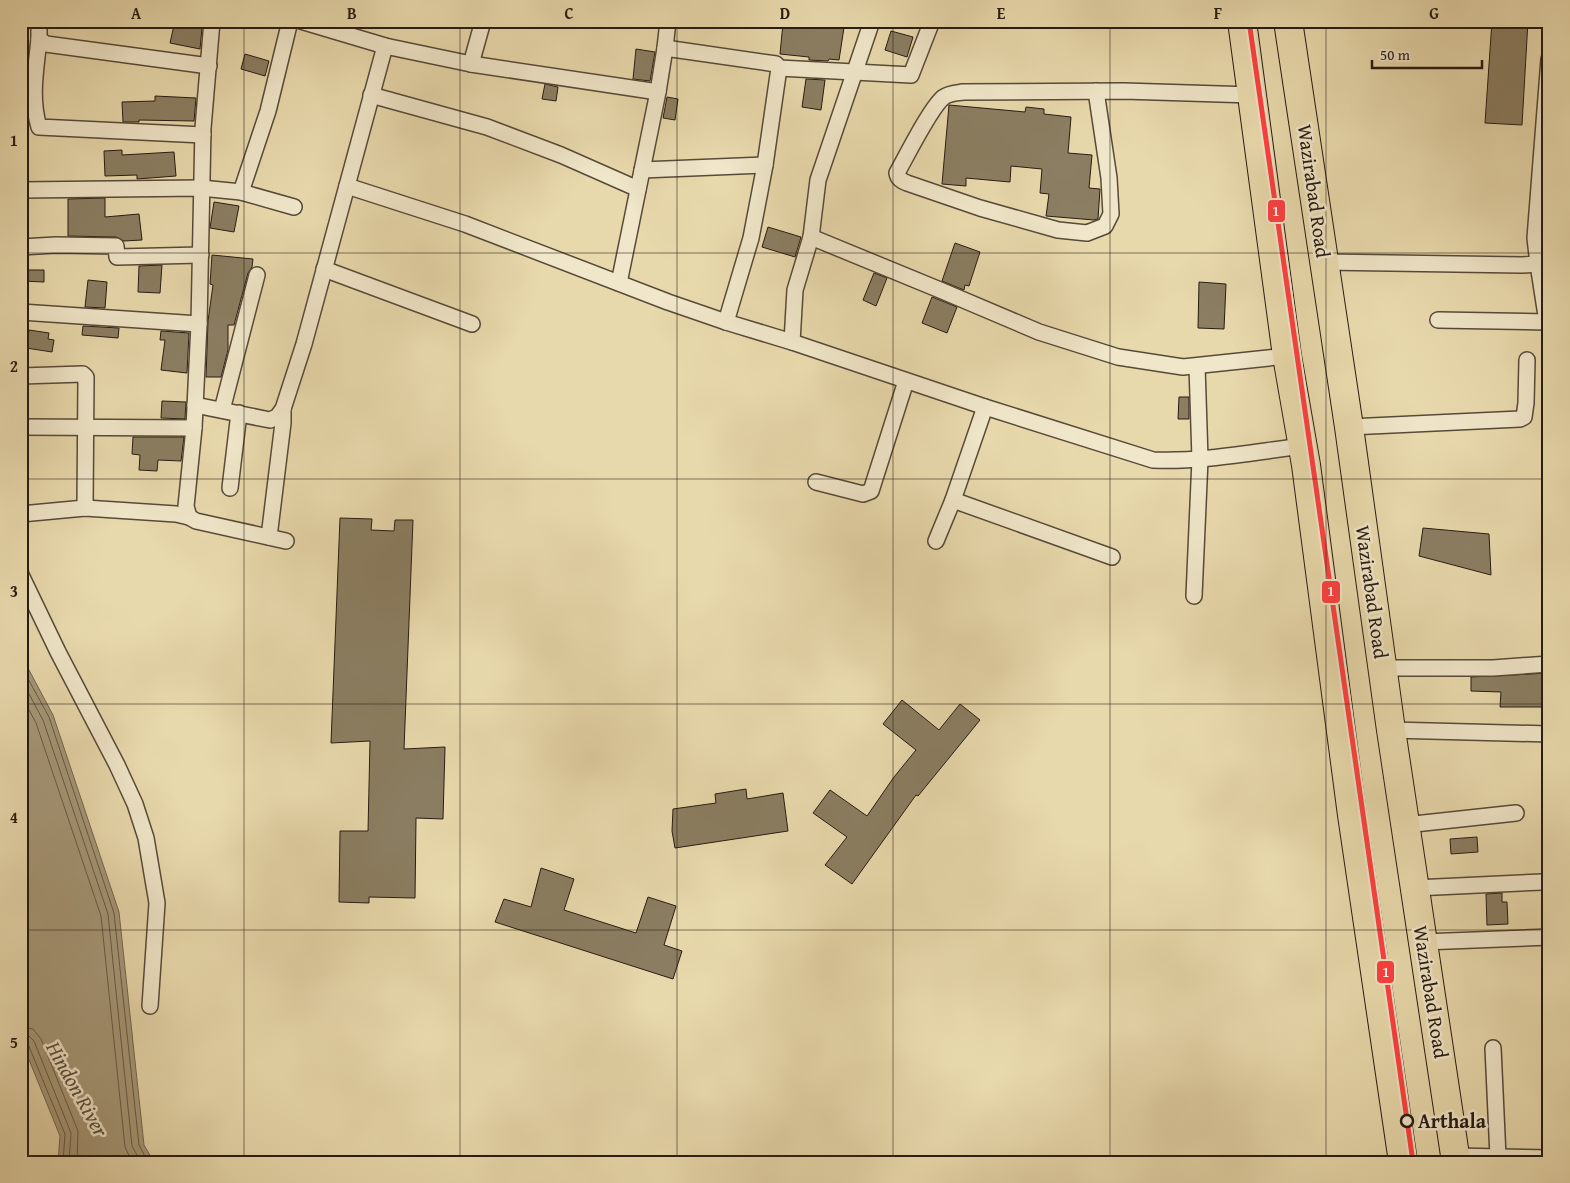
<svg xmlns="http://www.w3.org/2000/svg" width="1570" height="1183" font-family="'Gentium Book Plus',serif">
  <rect width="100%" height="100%" fill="#e8d9ac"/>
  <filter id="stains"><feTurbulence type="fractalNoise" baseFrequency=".004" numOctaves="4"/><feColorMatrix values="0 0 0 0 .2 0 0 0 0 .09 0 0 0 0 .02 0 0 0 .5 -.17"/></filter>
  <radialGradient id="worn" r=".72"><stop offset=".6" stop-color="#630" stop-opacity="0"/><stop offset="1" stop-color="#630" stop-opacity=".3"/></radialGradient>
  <path fill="#a69878" stroke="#73664f" d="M21,655L53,715L119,912L144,1145L154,1162H58L60,1136L21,1040Z"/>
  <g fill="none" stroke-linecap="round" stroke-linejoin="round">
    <g stroke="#665a45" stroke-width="1">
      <path d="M21,666L49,717L114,913L139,1145L148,1162"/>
      <path d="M21,679L43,720L108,914L132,1146L141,1162"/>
      <path d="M21,695L36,723L101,916L125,1147L132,1162"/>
      <path d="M21,1027L33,1029L41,1039L78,1131L77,1162"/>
      <path d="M21,1034L29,1036L34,1041L71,1133L69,1162"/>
      <path d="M21,1040L25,1041L28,1044L65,1134L63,1162"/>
    </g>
  </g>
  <g fill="#8b7e62" stroke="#271b12">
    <path d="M175,21L187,23V25L202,28L200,49L170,43Z"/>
    <path d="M827,21H845L839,60L829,59L828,61L809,60V57L780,54L783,23L825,28Z"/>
    <path d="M1492,21H1528L1522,125L1485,123Z"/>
    <path d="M891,31L913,37L907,57L885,50Z"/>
    <path d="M636,49L655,52L650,81L633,79Z"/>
    <path d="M245,54L269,61L265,76L241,69Z"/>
    <path d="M806,79L825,80L821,110L802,107Z"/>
    <path d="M545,84L558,87L556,101L542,99Z"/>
    <path d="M155,96L196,98L194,121L139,120V122H123L122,102L155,101Z"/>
    <path d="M667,97L678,99L675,120L663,118Z"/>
    <path d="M949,105L1025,112L1026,107L1044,109V114L1071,117L1068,153L1092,155L1089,188L1100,189L1098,219L1094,220L1046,216L1049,194L1040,193L1042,169L1011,166L1010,182L966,178V186L942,184Z"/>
    <path d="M122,150V155L174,152L176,176L137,179V175L105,176L104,151Z"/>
    <path d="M105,198V217L139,214L142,240L124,241L116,237L68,236V199Z"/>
    <path d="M214,202L239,206L234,232L210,228Z"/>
    <path d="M768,227L801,237L795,257L762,247Z"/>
    <path d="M955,243L980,252L969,286L965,285L964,290L942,281Z"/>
    <path d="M212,255L253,259L252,267L248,273L234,325H228V350L221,377H206L208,321L213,285L210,284Z"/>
    <path d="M162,265L160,293L138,292L139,266Z"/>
    <path d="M21,270H44V282L21,281Z"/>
    <path d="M874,273L887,278L876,306L863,300Z"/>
    <path d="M88,280L107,282L105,308L85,307Z"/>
    <path d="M1199,282L1226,284L1224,329L1198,328Z"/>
    <path d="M932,297L957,307L947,333L922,323Z"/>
    <path d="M83,326L119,328L118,338L82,335Z"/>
    <path d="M29,330L49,333L48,339L54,340L52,352L26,348Z"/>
    <path d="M161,331L189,333L187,373L161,370L165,340H160Z"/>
    <path d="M1179,397H1189V419H1178Z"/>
    <path d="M162,401L186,402L185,419L161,418Z"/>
    <path d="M133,437H184L181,461L158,460L157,471L139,470L140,455L132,454Z"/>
    <path d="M340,518L372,519L371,530L394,531L395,520H413L404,749L445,747L443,819L416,818L415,898L369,897V903L339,902L340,831H368L370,741L331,743Z"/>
    <path d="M1423,528L1489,534L1491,575L1419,556Z"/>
    <path d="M1549,673V707H1500L1501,692L1471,691V677Z"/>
    <path d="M902,700L939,730L960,704L980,720L918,796L916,795L852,884L825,865L847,837L813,813L830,790L867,816L894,777L916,750L883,724Z"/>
    <path d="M746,789L747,799L783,793L788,831L675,848L672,831L673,809L716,803L715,794Z"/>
    <path d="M1477,837L1478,852L1451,854L1450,839Z"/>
    <path d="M541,868L574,879L564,910L636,933L648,897L676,906L664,945L682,951L673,979L495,922L504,899L531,907Z"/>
    <path d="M1502,893V902H1507L1508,924L1487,925L1486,894Z"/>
  </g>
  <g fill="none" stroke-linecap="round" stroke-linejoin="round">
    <defs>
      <g id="street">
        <path d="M39,21V39L46,44L209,66"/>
        <path d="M212,21L203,128L199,324L194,428L186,506L189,517L196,521L286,541"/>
        <path d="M301,21L385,46L471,64L658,92"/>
        <path d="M39,39C36,70 30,97 39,127L203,135"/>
        <path d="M665,48L776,64L779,68L765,165L751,238L726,322"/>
        <path d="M471,64L483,21"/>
        <path d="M779,68L911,75L932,21"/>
        <path d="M1096,91L1109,178L1111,214L1105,226L1087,233L1058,230L980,208L907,183C902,181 898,179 897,173C906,157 932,105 944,97C949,93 957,93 963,92L1124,91L1252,95"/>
        <path d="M371,95L487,127L561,155L638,189"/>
        <path d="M642,170L765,165"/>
        <path d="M347,186L465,224L668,302L726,322L792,342L985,407L1153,460C1203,462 1254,452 1303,446"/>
        <path d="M21,190L201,188L241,192L294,207"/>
        <path d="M241,192L268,111L290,21"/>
        <path d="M811,237L940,290L1039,332L1118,357L1183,367L1287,356"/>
        <path d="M21,247L56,245L116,246L117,257L201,255"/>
        <path d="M1324,262L1522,265L1538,264L1535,238L1549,59"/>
        <path d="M1538,264L1547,322H1549"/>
        <path d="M324,269L472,324"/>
        <path d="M619,283L658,92L665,48L668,21"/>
        <path d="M21,312L199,324"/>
        <path d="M1438,320L1547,322"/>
        <path d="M792,342L795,290L811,237L818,180L872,21"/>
        <path d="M21,376L83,374L86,377L85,508"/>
        <path d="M195,405L270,420L277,417L283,409L304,344L385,46"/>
        <path d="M222,410L257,275"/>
        <path d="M21,427L194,428"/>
        <path d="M1349,427L1520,419L1524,417L1526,403L1527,360"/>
        <path d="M816,482L863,494L871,491L906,381"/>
        <path d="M230,488L239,413"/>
        <path d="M953,500L1112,557"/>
        <path d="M21,514L85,508L176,514L189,517"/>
        <path d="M269,537L283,423V409"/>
        <path d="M936,541L953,500L985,407"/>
        <path d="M21,575L58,652L117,765L135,804L146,838L157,903L150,1006"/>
        <path d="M1194,596L1200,459L1197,366"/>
        <path d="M1383,668H1493L1549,664"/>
        <path d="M1391,730L1549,734"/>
        <path d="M1405,825L1516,813"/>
        <path d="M1415,888L1542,882"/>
        <path d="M1423,942L1549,937"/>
        <path d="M1493,1048L1498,1157"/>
        <path d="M1456,1156L1549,1158"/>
      </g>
      <g id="highway">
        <path d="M1242,21L1287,356L1306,465L1352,815L1403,1162"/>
        <path d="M1288,21L1349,427L1391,730L1456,1162"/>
      </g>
    </defs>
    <use href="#street" stroke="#574a38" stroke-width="18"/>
    <use href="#highway" stroke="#271b12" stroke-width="30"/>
    <use href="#street" stroke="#f0e6c9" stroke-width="15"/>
    <use href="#highway" stroke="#e8d9ac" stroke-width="28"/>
    <defs>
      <path id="metro-1" d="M1249,21L1413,1162"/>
    </defs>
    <use href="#metro-1" stroke="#f0e6c9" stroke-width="9"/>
    <use href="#metro-1" stroke="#ff4040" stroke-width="5"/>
  </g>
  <path fill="none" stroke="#271b12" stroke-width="1" stroke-opacity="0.55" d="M244,21V1162M460,21V1162M677,21V1162M893,21V1162M1110,21V1162M1326,21V1162M21,253H1549M21,479H1549M21,704H1549M21,930H1549"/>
  <circle fill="#f0e6c9" stroke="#271b12" stroke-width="2.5" cx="1407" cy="1121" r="6"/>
  <g text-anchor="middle" stroke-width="5" stroke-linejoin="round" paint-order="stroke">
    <g font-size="20" fill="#271b12" stroke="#f0e6c9">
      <text transform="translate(1314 191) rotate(82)" y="7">Wazirabad Road</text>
      <text transform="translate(1372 592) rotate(82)" y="7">Wazirabad Road</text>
      <text transform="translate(1431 992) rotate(81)" y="7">Wazirabad Road</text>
    </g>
    <g font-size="20" font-weight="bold" fill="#271b12" stroke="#f0e6c9" text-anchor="start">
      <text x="1418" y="1128">Arthala</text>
    </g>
    <g font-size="21" font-style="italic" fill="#5a4d3b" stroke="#f0e6c9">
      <text transform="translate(77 1089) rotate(61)" y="7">Hindon River</text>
    </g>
  </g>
  <g stroke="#f0e6c9" stroke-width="2">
    <rect x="1267" y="199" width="19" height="24" rx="5" fill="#ff4040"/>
    <rect x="1321" y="580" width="20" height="24" rx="5" fill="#ff4040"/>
    <rect x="1376" y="960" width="19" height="24" rx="5" fill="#ff4040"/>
  </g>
  <g font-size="14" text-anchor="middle" font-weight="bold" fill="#fff">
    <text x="1276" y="216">1</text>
    <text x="1331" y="596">1</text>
    <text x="1386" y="977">1</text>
  </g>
  <rect width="1570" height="1183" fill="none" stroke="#e8d9ac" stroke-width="55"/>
  <path d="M1372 60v8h110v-8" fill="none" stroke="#271b12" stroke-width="2.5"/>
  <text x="1380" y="60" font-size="15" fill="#271b12" stroke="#f0e6c9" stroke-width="4" paint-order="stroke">50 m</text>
  <rect x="28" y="28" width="1514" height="1128" fill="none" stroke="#271b12" stroke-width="2"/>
  <g font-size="16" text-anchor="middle" font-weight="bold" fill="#271b12">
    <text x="136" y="19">A</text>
    <text x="352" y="19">B</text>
    <text x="569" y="19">C</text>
    <text x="785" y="19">D</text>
    <text x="1001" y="19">E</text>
    <text x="1218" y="19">F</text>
    <text x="1434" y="19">G</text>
    <text x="14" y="146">1</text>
    <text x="14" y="372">2</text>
    <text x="14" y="597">3</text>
    <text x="14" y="823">4</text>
    <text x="14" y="1048">5</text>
  </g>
  <rect width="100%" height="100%" filter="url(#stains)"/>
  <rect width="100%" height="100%" fill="url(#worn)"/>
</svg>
